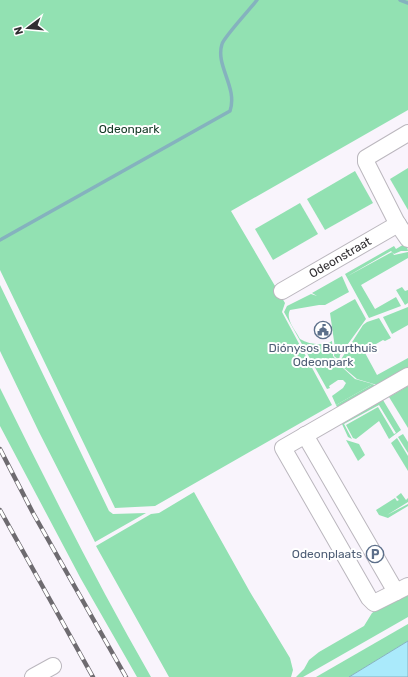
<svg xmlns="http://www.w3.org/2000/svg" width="408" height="677" font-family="Rubik,sans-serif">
  <rect width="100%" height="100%" fill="#f9f4fc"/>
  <g fill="#92e1b2">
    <path d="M0,0H408V110L231,211L285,303L282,312L332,405L155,506L115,508L0,270Z"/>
    <path d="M408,168V210L390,179Z"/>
    <path d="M355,171L373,203L325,230L307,199Z"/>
    <path d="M300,203L318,234L273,260L255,229Z"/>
    <path d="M406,243L408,251H401L394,254L391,251L346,277L392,252L394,255L408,252V258L361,285L375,309L396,297L401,306L369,318L345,274L394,246L396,249Z"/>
    <path d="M342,276L349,292L325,305H319L290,310C285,319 296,331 300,339C310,345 324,346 332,341L333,356L343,368L355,379L373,384L336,405L332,396L343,388L346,383L343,380H338L329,386L330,388L327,389L284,312L287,306L311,294L317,296L312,293Z"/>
    <path d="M0,285L109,511L113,514L146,513L95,542L39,432L0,351Z"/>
    <path d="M402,287L405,291L408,290V303L405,305L396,290Z"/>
    <path d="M355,299L366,319L340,355L339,360L334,356L335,348L330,313Z"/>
    <path d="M408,307V325L392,334L383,317Z"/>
    <path d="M379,318L391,338L385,341L383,340L364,351L377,375L408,358V368L377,385L357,379L344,368L340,361L363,325L367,322Z"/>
    <path d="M373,384L376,387L338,409L336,405Z"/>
    <path d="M408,386V428L389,397Z"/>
    <path d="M0,388C48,485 97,583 151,677H137L81,579L0,426Z"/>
    <path d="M383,400L401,430L389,439L379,421L356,439L353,438L346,425L378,407L394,434L396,433L379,405L344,424L352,439L348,437L342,424Z"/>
    <path d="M403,434L408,442V453L398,437Z"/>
    <path d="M397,438L408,456V471L391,443Z"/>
    <path d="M346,440L359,444L365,455L358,461Z"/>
    <path d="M194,492L250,592L290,658L293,670L291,677H169L96,546L151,514L159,513Z"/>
    <path d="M401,493L406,500L408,498V502L387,515L408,504V506L388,518L379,515L376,510L395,498L397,501L399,500L396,497Z"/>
    <path d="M408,591V617L303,677H296L304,669L309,660L319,652L364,626L372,613L379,608Z"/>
    <path d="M408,624V641L349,677H316Z"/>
  </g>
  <path fill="#aaeafb" stroke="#85b2be" d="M408,641V677H349Z"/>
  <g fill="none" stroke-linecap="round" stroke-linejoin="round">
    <g stroke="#85b2be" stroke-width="3.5">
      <path d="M400,0L408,3"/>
      <path d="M0,240L230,111C238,87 215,66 222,44C224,37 251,8 257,0"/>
    </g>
    <defs>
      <g id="minor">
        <path d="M408,133L366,158V162L397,223L408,239"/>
        <path id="s1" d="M282,291L398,224"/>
        <path d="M305,435L396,592L408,586"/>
        <path d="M396,592L374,603L369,598L283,448L408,376"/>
        <path d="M33,677L53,666"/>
      </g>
    </defs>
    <use href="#minor" stroke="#bbb7be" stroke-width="18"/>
    <use href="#minor" stroke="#fff" stroke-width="16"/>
    <defs>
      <g id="rail">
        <path d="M0,449L33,513L126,677"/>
        <path d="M0,510L93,677"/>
      </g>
    </defs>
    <use href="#rail" stroke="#6e6b70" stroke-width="4.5"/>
    <use href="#rail" stroke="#fff" stroke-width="3" stroke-dasharray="9" stroke-linecap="butt"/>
  </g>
  <defs>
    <symbol id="civic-ring" viewBox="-11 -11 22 22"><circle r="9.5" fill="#fff" stroke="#5c6f8a" stroke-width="1.5"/><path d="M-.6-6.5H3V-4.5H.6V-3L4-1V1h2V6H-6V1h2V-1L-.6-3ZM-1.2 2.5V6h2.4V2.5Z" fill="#5c6f8a"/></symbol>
    <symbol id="parking-ring" viewBox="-11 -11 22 22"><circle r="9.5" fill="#fff" stroke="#5c6f8a" stroke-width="1.5"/><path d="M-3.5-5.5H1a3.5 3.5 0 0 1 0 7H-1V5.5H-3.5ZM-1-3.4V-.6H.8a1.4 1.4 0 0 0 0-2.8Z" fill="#5c6f8a"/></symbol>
  </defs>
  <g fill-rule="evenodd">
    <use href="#civic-ring" x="313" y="320" width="20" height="20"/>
    <use href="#parking-ring" x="365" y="544" width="20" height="20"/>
  </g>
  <g text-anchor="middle" stroke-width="4" stroke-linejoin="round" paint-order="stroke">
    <g font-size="12" fill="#113723" stroke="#fff">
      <text x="129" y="133">Odeonpark</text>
    </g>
    <g font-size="12" fill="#302e31" stroke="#fff">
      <text dy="4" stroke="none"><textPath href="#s1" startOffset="67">Odeonstraat</textPath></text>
    </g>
    <g font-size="12" fill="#4e5e75" stroke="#fff">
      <text x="323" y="352">Diónysos Buurthuis<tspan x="323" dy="14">Odeonpark</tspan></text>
      <text x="362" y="558" text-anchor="end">Odeonplaats</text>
    </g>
  </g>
  <g transform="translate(28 28) rotate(254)" stroke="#ffffff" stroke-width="3" paint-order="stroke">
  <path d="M0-3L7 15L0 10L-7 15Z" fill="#302e31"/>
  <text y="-6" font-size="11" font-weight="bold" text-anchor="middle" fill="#302e31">N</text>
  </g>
</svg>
